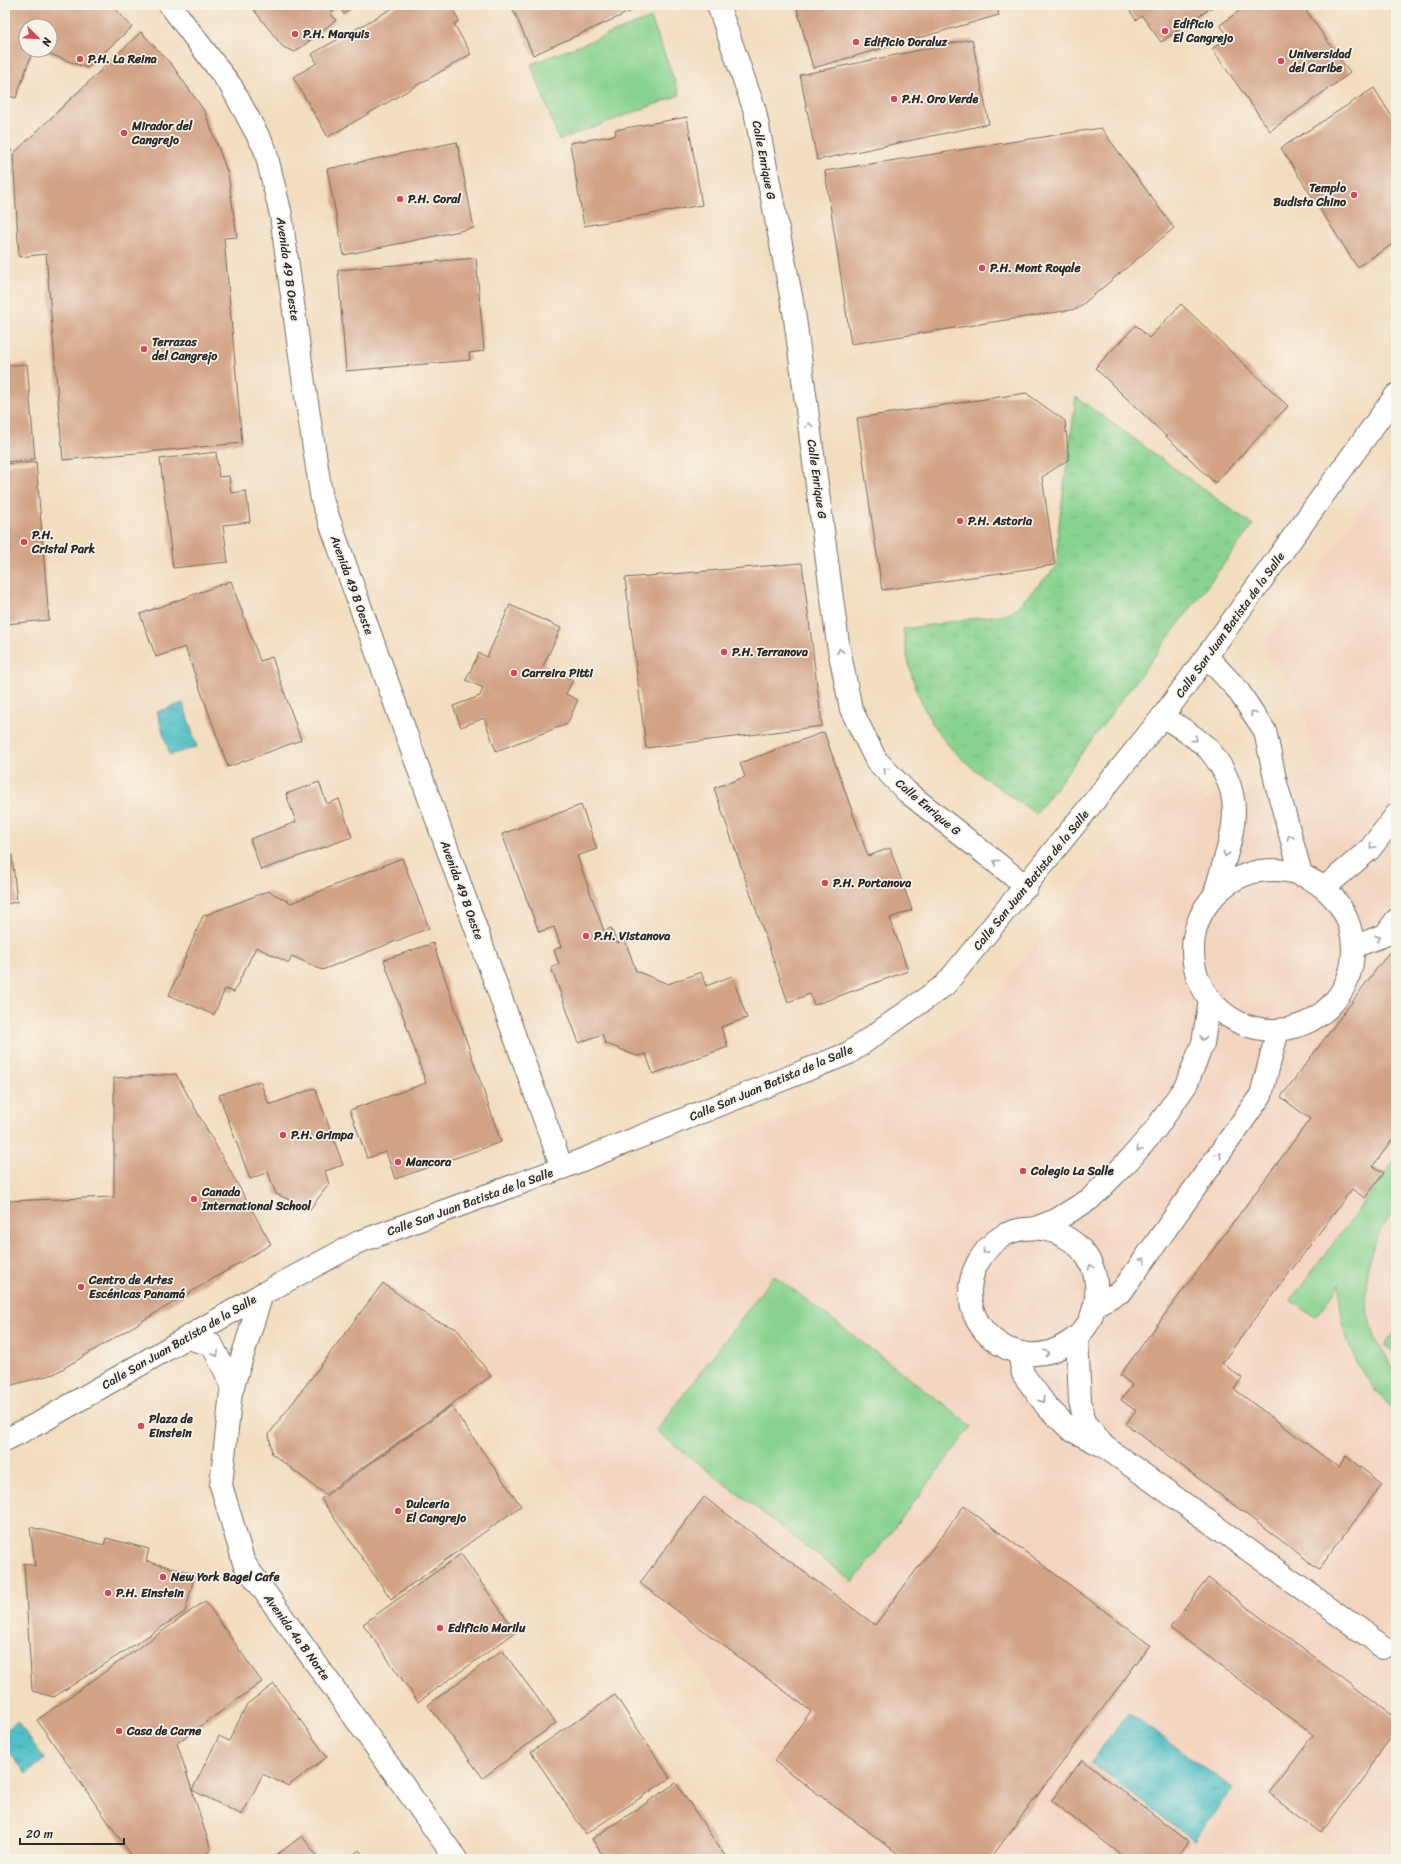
<svg xmlns="http://www.w3.org/2000/svg" width="1401" height="1864" font-family="Sriracha,sans-serif">
  <defs>
    <pattern id="grass-tufts" width="24" height="20" patternUnits="userSpaceOnUse"><rect width="24" height="20" fill="#89d390"/><path d="M3 7l-1-3M5 7V3M7 7l1-3M15 17l-1-3M17 17v-4M19 17l1-3" fill="none" stroke="#76b57c"/></pattern>
    <pattern id="water-ripples" width="26" height="14" patternUnits="userSpaceOnUse"><rect width="26" height="14" fill="#51c0c6"/><path d="M2 4q2-2 4 0t4 0M15 11q2-2 4 0t4 0" fill="none" stroke="#439ca1"/></pattern>
  </defs>
  <rect width="100%" height="100%" fill="#f7f3e8"/>
  <filter id="ink" filterUnits="userSpaceOnUse"><feTurbulence type="fractalNoise" baseFrequency=".025" numOctaves="2"/><feDisplacementMap in="SourceGraphic" scale="8" xChannelSelector="R" yChannelSelector="G"/><feConvolveMatrix kernelMatrix="1 2 1 2 8 2 1 2 1" color-interpolation-filters="sRGB"/></filter>
  <filter id="wash" filterUnits="userSpaceOnUse"><feTurbulence type="fractalNoise" baseFrequency=".012" numOctaves="4" result="noise"/><feDisplacementMap in="SourceGraphic" scale="16" xChannelSelector="R" yChannelSelector="G"/><feGaussianBlur stdDeviation="0.9" result="paint"/><feColorMatrix in="noise" values="0 0 0 0 0 0 0 0 0 0 0 0 0 0 0 0 0 1.4 0 .05"/><feComposite in="paint" operator="in"/></filter>
  <g filter="url(#wash)">
    <rect width="100%" height="100%" fill="#f3ddbf"/>
    <path fill="#f3d4bf" d="M1396,462V1859H1351L1318,1834L1234,1859H833L493,1376L411,1264L887,1077L975,1021L1157,786L1169,780L1185,783L1197,790L1204,800L1317,773L1304,715L1292,686L1269,659L1266,641Z"/>
    <path fill="url(#grass-tufts)" stroke="#5a7f5e" d="M1076,397L1253,525L1036,814C998,786 950,759 928,716C913,689 907,659 903,629L1011,613L1057,566L1058,532Z"/>
    <g fill="#89d390" stroke="#5a7f5e">
      <path d="M651,18L680,95L559,140L531,64Z"/>
      <path d="M1396,1159V1209L1381,1229L1373,1247L1367,1271L1366,1292L1368,1314L1374,1337L1396,1372V1411C1359,1380 1337,1332 1340,1284L1315,1317L1291,1300Z"/>
      <path d="M774,1275L972,1426L853,1582L656,1431Z"/>
      <path d="M1396,1330V1354L1385,1346Z"/>
    </g>
    <g fill="url(#water-ripples)" stroke="#3e7678">
      <path d="M183,703L197,747L170,755L157,712Z"/>
      <path d="M1128,1712L1232,1788L1194,1840L1091,1763Z"/>
      <path d="M17,1722L45,1759L26,1774L5,1746V1731Z"/>
    </g>
    <g id="blocks">
      <g fill="#d2a285">
        <path d="M5,5H112L132,27L87,68L39,50H50V26H26V50H33L16,98L5,95Z"/>
        <path d="M250,5H355L344,14L339,7L330,13L336,20L295,52L283,47Z"/>
        <path d="M398,5H413L414,7L418,5H450L459,21L454,24L471,54L328,137L293,77L317,63L312,54Z"/>
        <path d="M511,5H643V6L533,55Z"/>
        <path d="M796,5H996L999,15L813,68Z"/>
        <path d="M1126,5H1215L1161,42L1142,16L1136,20Z"/>
        <path d="M1247,5H1302L1350,73L1270,131L1212,49L1229,37L1220,25Z"/>
        <path d="M141,32L172,65L205,112L228,174L237,237L224,238L242,443L63,460L46,254L19,257L13,154Z"/>
        <path d="M972,39L989,124L817,160L800,75Z"/>
        <path d="M1374,88L1396,123V242L1357,267L1281,148Z"/>
        <path d="M687,117L702,205L584,226L570,143L616,135L615,130Z"/>
        <path d="M1101,128L1174,228L1077,309L851,344L825,171Z"/>
        <path d="M457,142L474,228L344,255L327,169Z"/>
        <path d="M5,143L12,151L5,152Z"/>
        <path d="M476,258L484,351L469,353L470,360L346,371L338,270Z"/>
        <path d="M1181,304L1288,406L1215,483L1095,368L1136,325L1149,338Z"/>
        <path d="M27,364L35,459L5,462V366Z"/>
        <path d="M1026,393L1065,421L1069,459L1042,477L1055,565L882,590L857,418Z"/>
        <path d="M216,452L219,477L229,476L231,493L246,491L250,522L223,525L228,562L173,568L160,459Z"/>
        <path d="M36,462L49,620L5,624V464Z"/>
        <path d="M802,563L822,726L646,748L625,578Z"/>
        <path d="M231,581L260,661L272,657L301,740L228,767L185,647L156,657L140,614Z"/>
        <path d="M510,605L561,628L543,666L573,680L566,694L578,700L567,724L496,751L484,718L461,727L453,706L480,696L483,688L466,680L479,653L487,657Z"/>
        <path d="M824,732L868,856L890,848L912,910L890,918L908,971L814,1005L810,994L788,1002L714,788L745,777L740,763Z"/>
        <path d="M319,782L327,804L339,799L352,837L261,870L250,839L296,822L286,794Z"/>
        <path d="M581,805L597,849L577,856L604,931L611,928L617,943L625,940L636,971L668,984L701,972L706,986L732,976L747,1018L721,1027L728,1047L653,1074L646,1054L637,1056L605,1043L602,1034L579,1043L551,967L559,964L554,950L561,947L554,927L539,932L502,834Z"/>
        <path d="M12,855L17,902L5,904V856Z"/>
        <path d="M402,858L429,928L322,970L292,956L289,963L256,947L234,992L225,989L214,1015L169,995L203,916L268,891L291,903Z"/>
        <path d="M433,943L501,1142L395,1179L386,1152L367,1158L350,1110L426,1083L384,960Z"/>
        <path d="M1396,943V1135L1373,1166L1384,1173L1365,1198L1352,1189L1222,1363L1242,1378L1234,1389L1338,1467L1346,1456L1382,1484L1319,1569L1126,1424L1136,1411L1121,1400L1132,1385L1120,1375L1310,1119L1281,1097Z"/>
        <path d="M176,1074L271,1244L54,1374L8,1386L5,1332V1201L114,1197V1078Z"/>
        <path d="M260,1081L269,1105L315,1088L343,1165L325,1171L329,1184L310,1209L276,1194L268,1172L250,1179L219,1095Z"/>
        <path d="M383,1283L432,1319L457,1329L491,1376L325,1494L272,1454L269,1434Z"/>
        <path d="M451,1406L521,1506L391,1599L321,1499Z"/>
        <path d="M704,1497L875,1625L964,1506L1150,1645L990,1859H905L774,1761L811,1711L640,1583Z"/>
        <path d="M30,1527L104,1545L106,1538L149,1549L146,1561L195,1574L185,1612L54,1697L32,1691L24,1563L35,1566Z"/>
        <path d="M461,1554L516,1632L418,1702L363,1624Z"/>
        <path d="M1208,1578L1396,1719V1732L1321,1833L1269,1793L1313,1735L1170,1628Z"/>
        <path d="M205,1601L262,1682L177,1743L211,1850L198,1859H134L37,1720Z"/>
        <path d="M502,1650L556,1723L483,1778L428,1705Z"/>
        <path d="M274,1684L327,1757L288,1786L263,1774L242,1815L192,1790L219,1736L229,1741L247,1704Z"/>
        <path d="M615,1695L670,1778L586,1834L531,1752Z"/>
        <path d="M1082,1760L1188,1841L1175,1859H1127L1051,1801Z"/>
        <path d="M676,1783L727,1859H605L592,1839Z"/>
        <path d="M302,1836L319,1859H271Z"/>
        <path d="M359,1850L366,1859H348Z"/>
      </g>
    </g>
  </g>
  <g filter="url(#ink)">
    <use href="#blocks" fill-opacity="0" stroke="#71695f" stroke-width="1"/>
    <g fill="none" stroke-linecap="round" stroke-linejoin="round">
      <defs>
        <g id="minor">
          <path d="M170,5L231,86L265,149L281,215L302,370L322,500L562,1168"/>
          <path d="M718,5L755,111L794,311L838,644L851,709L876,760L907,792L1027,887"/>
          <path d="M1207,657L1237,689L1265,731L1276,783L1301,874"/>
          <path d="M1163,716C1176,725 1201,740 1210,751C1251,801 1230,838 1215,893"/>
          <circle cx="1273" cy="950" r="80"/>
          <path d="M1324,888L1370,849L1396,815"/>
          <path d="M1353,947L1385,935L1396,920"/>
          <path d="M1038,1227L1056,1220L1090,1199L1129,1160L1155,1130L1186,1085L1203,1043L1210,999"/>
          <path d="M262,1294L231,1392L221,1485L244,1563L456,1859"/>
          <path d="M1095,1305C1096,1298 1097,1290 1096,1284C1093,1240 1043,1217 1006,1234C993,1241 984,1251 977,1264C948,1321 1015,1379 1068,1343C1076,1338 1084,1331 1089,1322C1092,1316 1093,1310 1095,1305L1122,1291L1261,1095L1278,1030"/>
          <path d="M1077,1337L1080,1401L1085,1422L1103,1445"/>
          <path d="M187,1338L212,1345L233,1387"/>
          <path d="M1019,1353L1023,1374L1047,1407L1071,1430L1105,1447L1385,1648"/>
          <path d="M5,1440L41,1422L262,1294L359,1242L562,1168L849,1053L945,985L1163,716L1396,395"/>
        </g>
      </defs>
      <use href="#minor" stroke="#71695f" stroke-width="24"/>
      <use href="#minor" stroke="#fff" stroke-width="22"/>
    </g>
    <defs><path id="oneway-chevron" d="M-2-3.5L2.5 0L-2 3.5" fill="none" stroke-width="1.6" stroke-linecap="round" stroke-linejoin="round"/></defs>
    <g stroke="#a0a0a0">
      <use href="#oneway-chevron" transform="translate(809 425) rotate(-98)"/>
      <use href="#oneway-chevron" transform="translate(840 651) rotate(-101)"/>
      <use href="#oneway-chevron" transform="translate(1253 713) rotate(-124)"/>
      <use href="#oneway-chevron" transform="translate(1195 739) rotate(37)"/>
      <use href="#oneway-chevron" transform="translate(886 770) rotate(-134)"/>
      <use href="#oneway-chevron" transform="translate(1290 837) rotate(-105)"/>
      <use href="#oneway-chevron" transform="translate(1372 846) rotate(130)"/>
      <use href="#oneway-chevron" transform="translate(1226 854) rotate(106)"/>
      <use href="#oneway-chevron" transform="translate(996 862) rotate(-142)"/>
      <use href="#oneway-chevron" transform="translate(1378 938) rotate(-20)"/>
      <use href="#oneway-chevron" transform="translate(1203 1038) rotate(101)"/>
      <use href="#oneway-chevron" transform="translate(1139 1149) rotate(131)"/>
      <use href="#oneway-chevron" transform="translate(1219 1155) rotate(-54)"/>
      <use href="#oneway-chevron" transform="translate(985 1251) rotate(131)"/>
      <use href="#oneway-chevron" transform="translate(1143 1260) rotate(-54)"/>
      <use href="#oneway-chevron" transform="translate(1091 1267) rotate(-110)"/>
      <use href="#oneway-chevron" transform="translate(1047 1353) rotate(-16)"/>
      <use href="#oneway-chevron" transform="translate(216 1354) rotate(63)"/>
      <use href="#oneway-chevron" transform="translate(1042 1400) rotate(55)"/>
    </g>
  </g>
  <g fill="#d1495b" stroke="#f7f3e8" stroke-width="1.5">
    <circle cx="1165" cy="31" r="4"/>
    <circle cx="295" cy="34" r="4"/>
    <circle cx="856" cy="42" r="4"/>
    <circle cx="80" cy="59" r="4"/>
    <circle cx="1281" cy="61" r="4"/>
    <circle cx="894" cy="99" r="4"/>
    <circle cx="124" cy="133" r="4"/>
    <circle cx="1354" cy="195" r="4"/>
    <circle cx="400" cy="199" r="4"/>
    <circle cx="982" cy="268" r="4"/>
    <circle cx="144" cy="349" r="4"/>
    <circle cx="960" cy="521" r="4"/>
    <circle cx="24" cy="542" r="4"/>
    <circle cx="724" cy="652" r="4"/>
    <circle cx="514" cy="673" r="4"/>
    <circle cx="825" cy="883" r="4"/>
    <circle cx="586" cy="936" r="4"/>
    <circle cx="283" cy="1135" r="4"/>
    <circle cx="398" cy="1162" r="4"/>
    <circle cx="1023" cy="1171" r="4"/>
    <circle cx="194" cy="1199" r="4"/>
    <circle cx="81" cy="1287" r="4"/>
    <circle cx="141" cy="1426" r="4"/>
    <circle cx="398" cy="1511" r="4"/>
    <circle cx="163" cy="1577" r="4"/>
    <circle cx="108" cy="1593" r="4"/>
    <circle cx="440" cy="1628" r="4"/>
    <circle cx="119" cy="1731" r="4"/>
  </g>
  <g text-anchor="middle" stroke-width="3.5" stroke-linejoin="round" paint-order="stroke">
    <g font-size="12" font-weight="bold" fill="#2b2b2b" stroke="#f7f3e8" text-anchor="start">
      <text x="1173" y="28">Edificio<tspan x="1173" dy="14">El Cangrejo</tspan></text>
      <text x="303" y="38">P.H. Marquis</text>
      <text x="864" y="46">Edificio Doraluz</text>
      <text x="1289" y="58">Universidad<tspan x="1289" dy="14">del Caribe</tspan></text>
      <text x="88" y="63">P.H. La Reina</text>
      <text x="902" y="103">P.H. Oro Verde</text>
      <text x="132" y="130">Mirador del<tspan x="132" dy="14">Cangrejo</tspan></text>
      <text x="1346" y="192" text-anchor="end">Templo<tspan x="1346" dy="14">Budista Chino</tspan></text>
      <text x="408" y="203">P.H. Coral</text>
      <text x="990" y="272">P.H. Mont Royale</text>
      <text x="152" y="346">Terrazas<tspan x="152" dy="14">del Cangrejo</tspan></text>
      <text x="968" y="525">P.H. Astoria</text>
      <text x="32" y="539">P.H.<tspan x="32" dy="14">Cristal Park</tspan></text>
      <text x="732" y="656">P.H. Terranova</text>
      <text x="522" y="677">Carreira Pitti</text>
      <text x="833" y="887">P.H. Portanova</text>
      <text x="594" y="940">P.H. Vistanova</text>
      <text x="291" y="1139">P.H. Grimpa</text>
      <text x="406" y="1166">Mancora</text>
      <text x="1031" y="1175">Colegio La Salle</text>
      <text x="202" y="1196">Canada<tspan x="202" dy="14">International School</tspan></text>
      <text x="89" y="1284">Centro de Artes<tspan x="89" dy="14">Escénicas Panamá</tspan></text>
      <text x="149" y="1423">Plaza de<tspan x="149" dy="14">Einstein</tspan></text>
      <text x="406" y="1508">Dulceria<tspan x="406" dy="14">El Cangrejo</tspan></text>
      <text x="171" y="1581">New York Bagel Cafe</text>
      <text x="116" y="1597">P.H. Einstein</text>
      <text x="448" y="1632">Edificio Marilu</text>
      <text x="127" y="1735">Casa de Carne</text>
    </g>
    <g font-size="12" fill="#2b2b2b" stroke="#f7f3e8">
      <text transform="translate(764 160) rotate(79)" y="4">Calle Enrique G</text>
      <text transform="translate(288 269) rotate(82)" y="4">Avenida 49 B Oeste</text>
      <text transform="translate(817 479) rotate(82)" y="4">Calle Enrique G</text>
      <text transform="translate(352 585) rotate(70)" y="4">Avenida 49 B Oeste</text>
      <text transform="translate(1230 625) rotate(-54)" y="4">Calle San Juan Batista de la Salle</text>
      <text transform="translate(928 807) rotate(40)" y="4">Calle Enrique G</text>
      <text transform="translate(1031 880) rotate(-51)" y="4">Calle San Juan Batista de la Salle</text>
      <text transform="translate(462 890) rotate(70)" y="4">Avenida 49 B Oeste</text>
      <text transform="translate(771 1083) rotate(-23)" y="4">Calle San Juan Batista de la Salle</text>
      <text transform="translate(470 1202) rotate(-20)" y="4">Calle San Juan Batista de la Salle</text>
      <text transform="translate(179 1342) rotate(-30)" y="4">Calle San Juan Batista de la Salle</text>
      <text transform="translate(297 1637) rotate(54)" y="4">Avenida 4a B Norte</text>
    </g>
  </g>
  <rect width="1401" height="1864" fill="none" stroke="#f7f3e8" stroke-width="20"/>
  <g transform="translate(38 38) rotate(114)"><circle r="19" fill="#f7f3e8" stroke="#a5a39c"/>
  <path d="M0-3L7 15L0 10L-7 15Z" fill="#d1495b"/>
  <text y="-6" font-size="11" font-weight="bold" text-anchor="middle" fill="#2b2b2b">N</text>
  </g>
  <path d="M20 1838v6h104v-6" fill="none" stroke="#2b2b2b" stroke-width="2"/>
  <text x="26" y="1838" font-size="12" fill="#2b2b2b" stroke="#f7f3e8" stroke-width="3" paint-order="stroke">20 m</text>
</svg>
